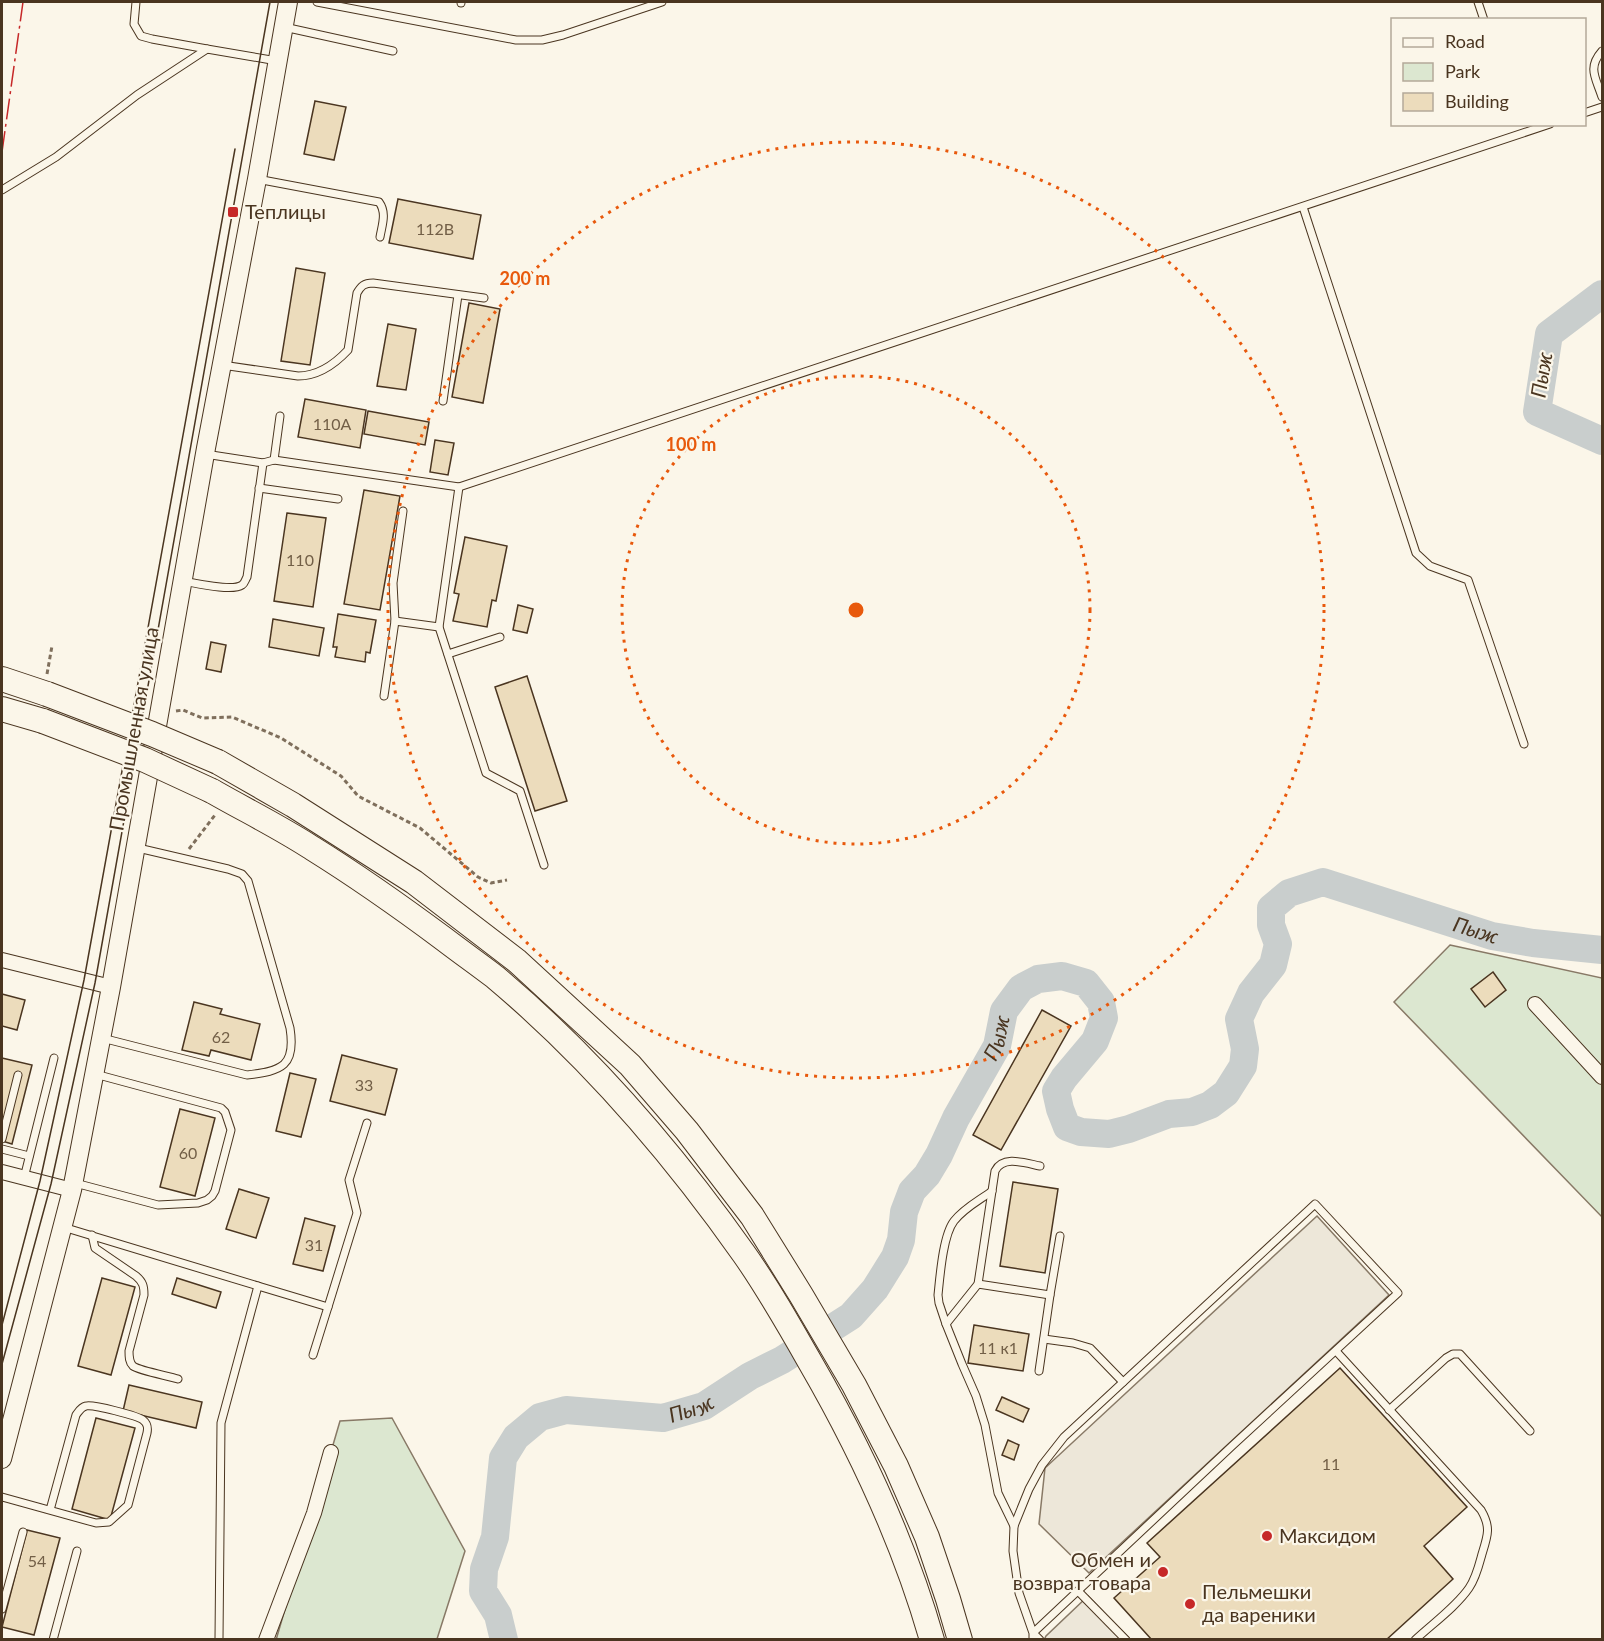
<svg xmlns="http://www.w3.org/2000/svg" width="1604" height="1641" font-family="Lato,sans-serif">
  <rect width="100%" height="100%" fill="#fbf6e9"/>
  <g fill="#dce7d0" stroke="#887966" stroke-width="1.5">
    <path d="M1450,945L1602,978V1217L1394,1002Z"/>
    <path d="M392,1418L465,1551L437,1639L276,1640L340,1421Z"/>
  </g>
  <g fill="#ede7d9" stroke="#887966" stroke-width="1.5">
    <path d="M1317,1216L1389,1295L1089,1573L1039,1524L1045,1468Z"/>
    <path d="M1088,1596L1130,1639L1044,1640L1046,1636Z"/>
  </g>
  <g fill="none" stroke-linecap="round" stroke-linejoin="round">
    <g stroke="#c9cecd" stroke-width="28">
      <path d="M1602,294L1549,334L1537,412L1602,441"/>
      <path id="s1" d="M504,1640L498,1615L483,1591L484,1569L495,1537L503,1458L516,1437L540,1417L566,1410L663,1418L704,1406L750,1376L782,1360L851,1316L875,1289L895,1257L901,1240L904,1212L912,1191L927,1175L939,1155L956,1118L997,1046L1004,1011L1021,988L1038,979L1062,976L1086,983L1101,1002L1104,1018L1095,1041L1064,1078L1056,1091L1060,1109L1067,1127L1081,1132L1109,1134L1129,1129L1169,1114L1192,1112L1210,1105L1226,1093L1243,1066L1245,1049L1239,1019L1251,993L1273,965L1278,944L1271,925V908L1289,893L1323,882L1492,936L1533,943L1602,950"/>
    </g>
  </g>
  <g fill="#ecdcbc" stroke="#4a3520" stroke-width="1.5">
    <path d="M315,101L346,107L334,160L304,154Z"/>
    <path d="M398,199L481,215L473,259L389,243Z"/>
    <path d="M296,268L325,273L310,365L281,361Z"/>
    <path d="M469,303L500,309L483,403L452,397Z"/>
    <path d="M388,324L416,329L406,390L377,386Z"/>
    <path d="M305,399L366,410L360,448L298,437Z"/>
    <path d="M368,411L429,422L425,445L364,434Z"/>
    <path d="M435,440L454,443L448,475L430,472Z"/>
    <path d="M364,490L400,496L380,610L344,604Z"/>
    <path d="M287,513L326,518L313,607L274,601Z"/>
    <path d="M465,537L507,546L496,601L492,600L487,627L453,621L459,594L454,593Z"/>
    <path d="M518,605L533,609L527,633L513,630Z"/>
    <path d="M338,614L376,620L370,653L366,652L365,662L335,657L337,647H333Z"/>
    <path d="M273,619L324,628L319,656L269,647Z"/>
    <path d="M211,642L226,645L221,672L206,669Z"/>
    <path d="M527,676L567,801L535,811L495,687Z"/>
    <path d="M1493,972L1506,990L1485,1007L1471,989Z"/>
    <path d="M2,994L25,1000L17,1030L2,1026Z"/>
    <path d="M194,1002L222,1009L220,1014L260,1024L251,1060L211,1050L209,1056L182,1050Z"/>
    <path d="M1042,1010L1071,1026L1001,1150L973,1135Z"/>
    <path d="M342,1055L397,1069L385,1115L330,1101Z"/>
    <path d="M2,1058L32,1065L12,1144L2,1141Z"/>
    <path d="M290,1073L316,1079L301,1137L276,1131Z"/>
    <path d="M180,1109L215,1118L195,1196L160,1187Z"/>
    <path d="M1013,1182L1058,1189L1045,1273L1000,1266Z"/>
    <path d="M239,1189L269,1198L256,1238L226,1229Z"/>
    <path d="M305,1218L335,1226L323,1271L293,1264Z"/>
    <path d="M102,1278L135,1287L111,1375L78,1366Z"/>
    <path d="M177,1278L221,1292L216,1308L172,1294Z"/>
    <path d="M974,1325L1029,1334L1023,1371L968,1363Z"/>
    <path d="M1340,1368L1467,1507L1424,1546L1453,1579L1386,1640H1152L1114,1598L1160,1557L1147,1543Z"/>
    <path d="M129,1385L202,1402L196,1428L123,1411Z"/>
    <path d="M1002,1397L1029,1409L1023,1422L996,1410Z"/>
    <path d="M96,1418L135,1428L110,1520L72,1509Z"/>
    <path d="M1008,1440L1019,1445L1014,1460L1002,1455Z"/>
    <path d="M27,1530L60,1538L34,1635L2,1627Z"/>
  </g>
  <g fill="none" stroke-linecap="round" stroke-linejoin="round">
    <defs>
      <g id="service">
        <path d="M136,2L134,24L141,36L152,39L207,49"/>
        <path d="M317,2L516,40H542L563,35L662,2"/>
        <path d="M1478,2L1484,20"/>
        <path d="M461,3V2"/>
        <path d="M284,27L393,51"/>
        <path d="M1602,51C1587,68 1596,78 1602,97"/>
        <path d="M1584,113L1602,107"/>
        <path d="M257,179L379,202C387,213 382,225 380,237"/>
        <path d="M2,190L56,157L137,95L207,49L277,61"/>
        <path d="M1303,207L1416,553L1430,566L1468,580L1524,744"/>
        <path d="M222,365L298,376C318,376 334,365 348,350L357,293C361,286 364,283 373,283L484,298"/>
        <path d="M443,401L458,295"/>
        <path d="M205,454L263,463L274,460L459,487L439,627L486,773L520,791L544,865"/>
        <path d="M274,460L280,416"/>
        <path d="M459,487L1550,124"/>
        <path d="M259,488L338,499"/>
        <path d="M183,581C195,583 232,592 242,585C245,583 245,580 247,577L263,463"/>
        <path d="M395,621L393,583L403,511"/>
        <path d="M448,654L500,637"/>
        <path d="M384,696L395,621L439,627"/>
        <path d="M102,1038L247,1075C282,1071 296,1066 290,1028L248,881L242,874L228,869L138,848"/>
        <path d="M2,1139L18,1075"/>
        <path d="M2,1149L29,1156"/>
        <path d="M24,1178L54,1058"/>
        <path d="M75,1183L158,1205L198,1203L207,1200L212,1196L215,1191L231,1130L225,1112L221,1108L95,1074"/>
        <path d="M63,1227L258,1286L221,1423L219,1640"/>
        <path d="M92,1235L95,1248L136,1276C143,1282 144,1286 144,1295L129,1351C129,1357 129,1362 133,1366C140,1371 169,1376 178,1379"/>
        <path d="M978,1284L1050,1295L1060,1236"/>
        <path d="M258,1286L328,1307L357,1213L349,1180L367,1123"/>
        <path d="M946,1324L939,1303L938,1295C940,1276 943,1235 954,1221C964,1208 980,1200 992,1191"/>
        <path d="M1044,1339L1073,1343L1090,1348L1123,1382"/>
        <path d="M1336,1351L1481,1510C1491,1527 1488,1535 1482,1554C1479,1565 1476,1578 1469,1588C1456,1607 1432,1624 1415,1640"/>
        <path d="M313,1355L328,1307"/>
        <path d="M1039,1371L1050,1295"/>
        <path d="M1389,1410L1446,1358L1453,1354H1460L1530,1431"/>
        <path d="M2,1497L96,1523L109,1522L128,1505L147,1433C148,1428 148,1424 143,1420C138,1416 93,1404 86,1406C81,1407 79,1411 76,1415L50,1510"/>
        <path d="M1014,1526L998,1493L985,1425L976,1396L962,1364L946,1324L978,1284L995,1171C1003,1155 1025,1163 1040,1166"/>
        <path d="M1078,1591L1126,1640"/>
        <path d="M2,1609L23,1532"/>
        <path d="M53,1640L77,1551"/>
        <path d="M1033,1640V1633L1232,1446L1398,1293L1315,1204L1064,1437L1042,1465L1029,1489L1014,1526L1013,1551L1019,1593L1033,1633L1040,1640"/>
      </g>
      <g id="minor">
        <path d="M2,960L111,987"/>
        <path d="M1535,1004L1602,1077"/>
        <path d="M2,1172L72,1190"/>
        <path d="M266,1640L314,1513L331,1452"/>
      </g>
      <path id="tertiary" d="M2,1459L72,1190L111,987L206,448L257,179L288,2"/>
      <g id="trunk">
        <path d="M2,679L47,694"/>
        <path d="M2,709L43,721"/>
        <path d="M218,762L293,805L414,882L517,961L630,1065L687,1131L752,1216L801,1295L854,1385L896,1466L927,1537L948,1599L960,1640"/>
        <path d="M212,791C245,810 280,827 312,848C357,876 401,907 444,939C461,952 478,964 495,977C590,1057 672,1152 744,1254C768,1288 789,1325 810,1362C861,1450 904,1542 932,1640"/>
      </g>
    </defs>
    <use href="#service" stroke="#4a3520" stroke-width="9"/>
    <use href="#minor" stroke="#4a3520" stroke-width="16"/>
    <use href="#tertiary" stroke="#4a3520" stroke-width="20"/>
    <use href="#trunk" stroke="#4a3520" stroke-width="26"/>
    <g stroke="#7f6f5c" stroke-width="3" stroke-dasharray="4.5 3" stroke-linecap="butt">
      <path d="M47,674L52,646"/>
      <path d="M176,711L183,710L202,718L232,717L281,738L341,776L358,796L420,828L478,877L491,883L507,880"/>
      <path d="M189,849L215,815"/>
    </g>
    <use href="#service" stroke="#fbf6e9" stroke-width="7"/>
    <use href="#minor" stroke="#fbf6e9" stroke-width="14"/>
    <use href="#tertiary" stroke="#fbf6e9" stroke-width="18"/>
    <use href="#trunk" stroke="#fbf6e9" stroke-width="24"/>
    <g stroke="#4a3520" stroke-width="1.5">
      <path d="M2,1325L40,1181L84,980L235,149"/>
      <path d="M2,1364L51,1184L95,983L270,2"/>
    </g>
    <defs>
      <g id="trunk-bridge">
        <path d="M47,694L152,734L218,762"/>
        <path d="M43,721L145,760L212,791"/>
      </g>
    </defs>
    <use href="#trunk-bridge" stroke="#4a3520" stroke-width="26" stroke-linecap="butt"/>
    <use href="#trunk-bridge" stroke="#fbf6e9" stroke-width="24"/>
    <path stroke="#c62828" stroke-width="1.5" stroke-dasharray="21 4.5 3 4.5" stroke-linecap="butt" d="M2,152L23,2"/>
  </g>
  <g fill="none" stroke="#e8590c" stroke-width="3" stroke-dasharray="3 6">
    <circle cx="856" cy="610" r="234"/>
    <circle cx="856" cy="610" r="468"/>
  </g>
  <g fill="#c62828" stroke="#fbf6e9" stroke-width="2">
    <rect x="227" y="206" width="12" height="12" rx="3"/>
    <circle cx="1267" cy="1536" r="6"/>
    <circle cx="1163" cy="1572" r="6"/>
    <circle cx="1190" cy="1604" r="6"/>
  </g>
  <g text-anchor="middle" stroke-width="4.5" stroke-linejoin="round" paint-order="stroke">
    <g font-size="16" fill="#725f47">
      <text x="435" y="235">112В</text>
      <text x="332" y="430">110А</text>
      <text x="300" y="566">110</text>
      <text x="221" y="1043">62</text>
      <text x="364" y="1091">33</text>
      <text x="188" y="1159">60</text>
      <text x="314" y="1251">31</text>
      <text x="998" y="1354">11 к1</text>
      <text x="1331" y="1470">11</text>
      <text x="37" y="1567">54</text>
    </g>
    <g font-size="20" fill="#4a3520" stroke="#fbf6e9" text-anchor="start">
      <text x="245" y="219">Теплицы</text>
      <text x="1279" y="1543">Максидом</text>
      <text x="1151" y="1567" text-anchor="end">Обмен и<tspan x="1151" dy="23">возврат товара</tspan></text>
      <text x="1202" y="1599">Пельмешки<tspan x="1202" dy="23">да вареники</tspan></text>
    </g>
    <g font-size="20" fill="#4a3520" stroke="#fbf6e9">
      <text transform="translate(134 729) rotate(-80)" y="7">Промышленная улица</text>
    </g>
    <g font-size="21" font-style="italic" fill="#4a3520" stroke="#fbf6e9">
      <text transform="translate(1542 375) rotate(-81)" y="7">Пыж</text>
      <text dy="7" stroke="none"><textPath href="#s1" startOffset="1786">Пыж</textPath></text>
      <text dy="7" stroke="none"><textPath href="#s1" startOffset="904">Пыж</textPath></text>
      <text dy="7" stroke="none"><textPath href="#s1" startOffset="399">Пыж</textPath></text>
    </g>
  </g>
  <circle cx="856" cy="610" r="9" fill="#e8590c" stroke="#fbf6e9" stroke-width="3"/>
  <g font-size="18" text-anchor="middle" font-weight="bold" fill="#e8590c" stroke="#fbf6e9" stroke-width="4.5" stroke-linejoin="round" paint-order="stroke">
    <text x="525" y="285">200 m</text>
    <text x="691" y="451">100 m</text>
  </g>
  <rect width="1604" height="1641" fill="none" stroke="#4a3520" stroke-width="6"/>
  <rect x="1391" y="18" width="195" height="108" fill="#fbf6e9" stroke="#b4a999" stroke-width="1.5"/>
  <rect x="1403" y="38" width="30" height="9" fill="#fbf6e9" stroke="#b4a999" stroke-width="1.5"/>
  <text x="1445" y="48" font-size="18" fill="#4a3520">Road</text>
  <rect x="1403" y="63" width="30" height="18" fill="#dce7d0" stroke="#b4a999" stroke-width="1.5"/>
  <text x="1445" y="78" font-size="18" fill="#4a3520">Park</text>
  <rect x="1403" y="93" width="30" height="18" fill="#ecdcbc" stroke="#b4a999" stroke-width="1.5"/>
  <text x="1445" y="108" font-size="18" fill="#4a3520">Building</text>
</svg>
